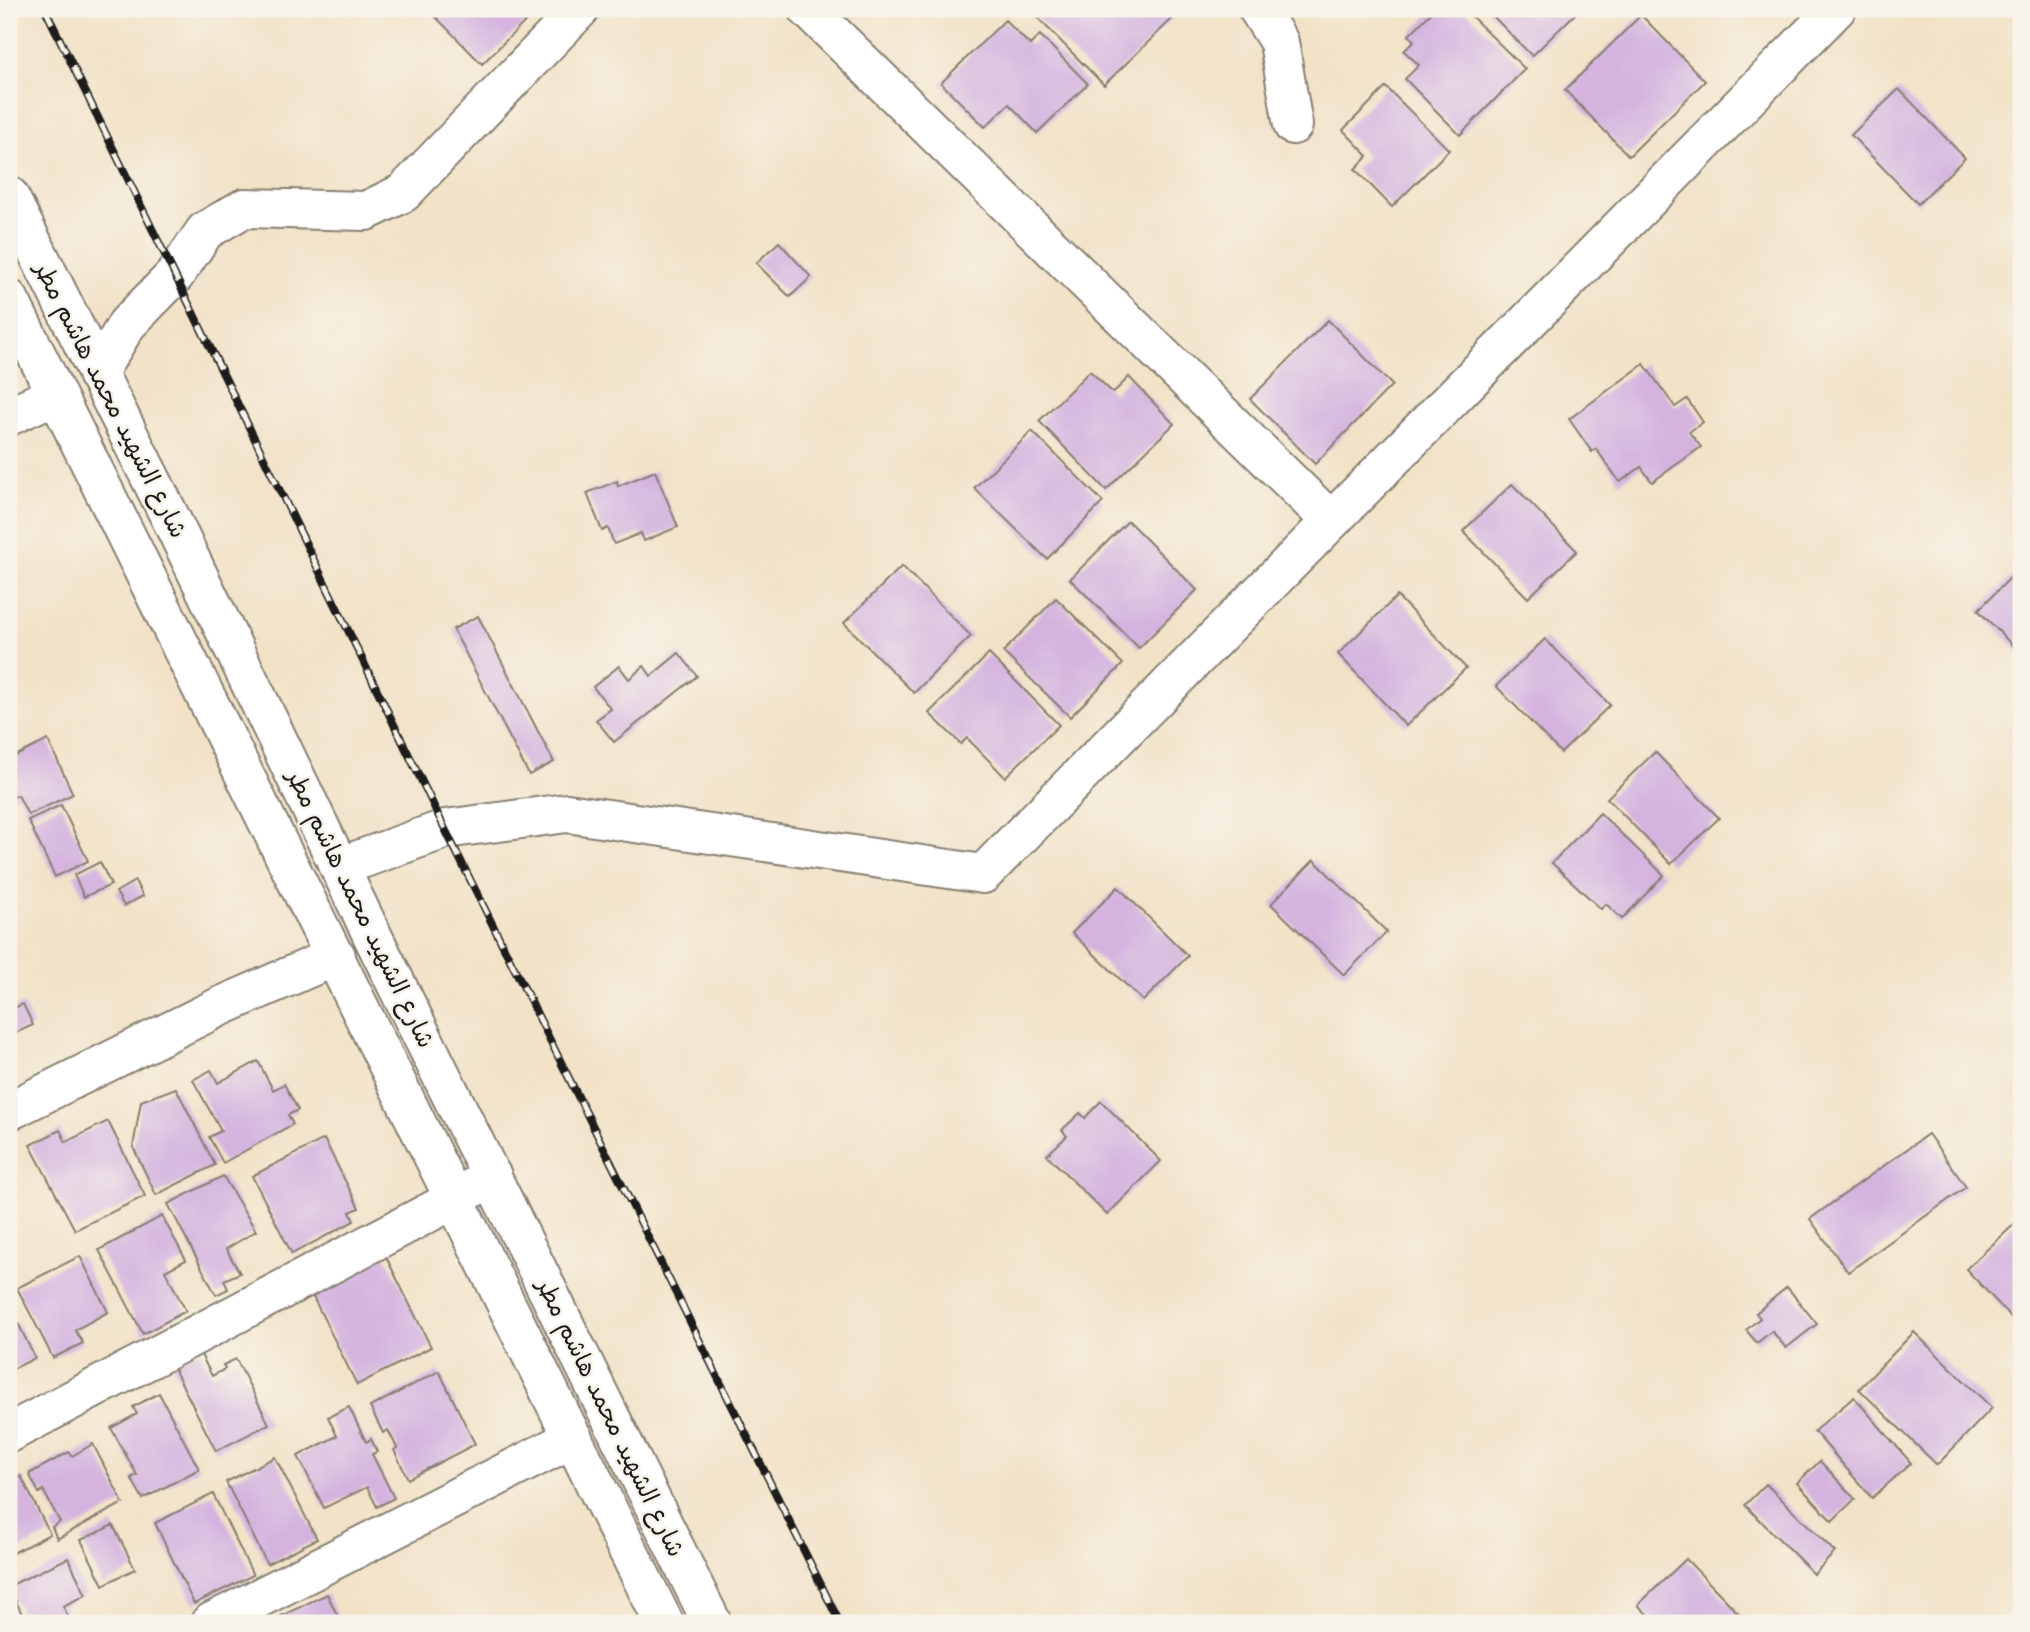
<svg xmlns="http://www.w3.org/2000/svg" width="2030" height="1632" font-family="'Comic Neue','Playpen Sans Arabic',sans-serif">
  <rect width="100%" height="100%" fill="#f7f3e8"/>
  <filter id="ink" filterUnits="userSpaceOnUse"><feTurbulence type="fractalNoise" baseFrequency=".0143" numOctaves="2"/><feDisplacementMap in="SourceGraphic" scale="14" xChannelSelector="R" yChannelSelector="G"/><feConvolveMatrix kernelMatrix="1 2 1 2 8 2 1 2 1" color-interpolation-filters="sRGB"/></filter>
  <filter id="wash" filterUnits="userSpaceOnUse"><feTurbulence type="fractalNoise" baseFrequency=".00686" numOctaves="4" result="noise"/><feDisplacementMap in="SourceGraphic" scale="28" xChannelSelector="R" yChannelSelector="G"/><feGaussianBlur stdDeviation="1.57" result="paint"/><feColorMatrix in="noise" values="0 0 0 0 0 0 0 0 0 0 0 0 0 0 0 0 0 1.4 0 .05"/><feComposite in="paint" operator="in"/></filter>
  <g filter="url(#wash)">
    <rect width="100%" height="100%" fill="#f2e2c7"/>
    <g id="blocks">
      <g fill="#d4b4df">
        <path d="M428,9H538L482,64Z"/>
        <path d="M1029,9H1168L1175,16L1104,85Z"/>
        <path d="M1435,9H1464L1525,69L1460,135L1405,79L1419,65L1404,51L1414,41L1409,35Z"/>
        <path d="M1486,9H1580L1532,56Z"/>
        <path d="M1641,15L1705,81L1629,156L1565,90Z"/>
        <path d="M1005,20L1030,45L1040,35L1088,84L1037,133L1009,104L985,127L941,83Z"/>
        <path d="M1386,87L1449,150L1392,207L1355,169L1368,156L1343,130Z"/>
        <path d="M1899,89L1965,158L1918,204L1851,135Z"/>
        <path d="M779,242L811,277L790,297L756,263Z"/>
        <path d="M1328,320L1392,385L1315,464L1250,399Z"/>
        <path d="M1644,364L1675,407L1687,399L1703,422L1689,432L1701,447L1652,482L1641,467L1620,482L1596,449L1592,452L1569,419Z"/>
        <path d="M1090,371L1113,393L1129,377L1174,424L1106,490L1039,421Z"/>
        <path d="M1032,431L1103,502L1047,559L974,488Z"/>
        <path d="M655,471L678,527L644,541L641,533L614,544L608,528L602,531L587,493L617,481L618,486Z"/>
        <path d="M1512,484L1577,551L1528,598L1463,531Z"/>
        <path d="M1128,521L1197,590L1139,648L1070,579Z"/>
        <path d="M902,566L971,636L914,693L844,623Z"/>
        <path d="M2021,567V654L1978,610Z"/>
        <path d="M1397,596L1466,668L1406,726L1338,654Z"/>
        <path d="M1056,598L1123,664L1070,717L1003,652Z"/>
        <path d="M478,616L554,762L529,775L453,629Z"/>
        <path d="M1545,639L1610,705L1561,753L1496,686Z"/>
        <path d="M679,653L697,676L614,742L596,720L611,709L593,687L619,666L629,679L644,666L651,676Z"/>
        <path d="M989,654L1059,725L1005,777L967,738L961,744L929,713Z"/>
        <path d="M48,740L73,794L28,815L18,795L9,799V759Z"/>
        <path d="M1655,752L1719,818L1671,864L1607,798Z"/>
        <path d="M61,805L88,861L55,877L28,820Z"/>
        <path d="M1600,813L1664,875L1622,919L1606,904L1601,909L1552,863Z"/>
        <path d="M1314,860L1387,932L1344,975L1271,904Z"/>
        <path d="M100,862L111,885L84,897L74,875Z"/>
        <path d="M135,881L143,896L124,906L116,892Z"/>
        <path d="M1118,887L1188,956L1143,1001L1072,933Z"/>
        <path d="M23,1004L33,1025L9,1036V1010Z"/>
        <path d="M258,1061L273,1090L284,1084L298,1110L288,1115L293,1124L223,1163L209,1137L221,1131L193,1080L211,1070L218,1083Z"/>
        <path d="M176,1088L215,1165L156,1195L133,1147L141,1101Z"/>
        <path d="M1101,1101L1161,1161L1107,1215L1047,1155L1067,1136L1062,1130L1080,1113L1085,1118Z"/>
        <path d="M108,1121L145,1196L75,1230L30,1145L60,1130L66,1142Z"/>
        <path d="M1928,1134L1966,1187L1848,1272L1810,1219Z"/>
        <path d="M324,1139L359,1208L350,1212L354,1221L292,1254L252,1176Z"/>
        <path d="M223,1176L256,1231L226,1249L240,1273L224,1280L228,1289L216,1295L168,1204Z"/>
        <path d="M162,1216L186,1260L165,1271L186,1311L143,1334L99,1250Z"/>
        <path d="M2020,1219L2021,1220V1328L1966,1269Z"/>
        <path d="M383,1251L431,1347L357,1385L309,1289Z"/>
        <path d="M80,1256L108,1312L75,1330L83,1343L53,1358L17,1288Z"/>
        <path d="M1787,1287L1817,1324L1786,1348L1772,1331L1757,1343L1746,1330L1760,1318L1756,1313Z"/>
        <path d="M18,1323L35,1358L9,1371V1328Z"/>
        <path d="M1914,1332L1992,1408L1937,1465L1859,1389Z"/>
        <path d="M199,1351L212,1376L225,1369L223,1365L236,1359L269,1424L216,1451L172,1365Z"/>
        <path d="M439,1371L475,1444L408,1479L394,1450L397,1448L388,1430L383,1433L370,1407Z"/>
        <path d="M159,1393L199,1469L143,1499L131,1478L137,1475L111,1428L137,1414L133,1407Z"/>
        <path d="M1854,1397L1911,1463L1872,1498L1814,1431Z"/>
        <path d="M349,1407L366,1442L371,1439L377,1452L372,1454L394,1498L377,1507L367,1487L324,1508L298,1456L337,1436L328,1417Z"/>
        <path d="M93,1444L123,1503L57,1539L52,1527L60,1522L43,1490L39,1493L29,1474L69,1452L72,1456Z"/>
        <path d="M275,1457L317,1539L267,1564L226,1482Z"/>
        <path d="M1820,1461L1855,1499L1832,1521L1797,1483Z"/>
        <path d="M21,1476L50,1534L9,1555V1482Z"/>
        <path d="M1766,1484L1835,1552L1814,1574L1745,1505Z"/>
        <path d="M213,1494L253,1575L194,1604L155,1523Z"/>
        <path d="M113,1525L135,1569L103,1585L81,1540Z"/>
        <path d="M68,1558L86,1595L63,1606L71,1623H26L9,1586Z"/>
        <path d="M1686,1559L1748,1623H1656L1638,1605Z"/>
        <path d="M327,1594L341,1623H284L281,1616Z"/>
      </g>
    </g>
  </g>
  <g filter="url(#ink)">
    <use href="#blocks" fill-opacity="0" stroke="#877f72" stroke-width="2"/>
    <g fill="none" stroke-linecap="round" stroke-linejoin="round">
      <defs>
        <g id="minor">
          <path d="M808,9L1331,521"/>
          <path d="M1258,9L1279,42L1293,125"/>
          <path d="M97,374L127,324L175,275L205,231L244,208L366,211L403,193L580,9"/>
          <path d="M9,416L55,395"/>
          <path d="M339,867L445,829L567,813L983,874L1836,9"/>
          <path d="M9,1111L219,1007L336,956"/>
          <path d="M9,1433L453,1200L492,1176"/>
          <path d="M210,1623L573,1438"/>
        </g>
        <g id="major">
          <path d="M9,196L173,523L374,939L712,1623"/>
          <path d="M9,299L664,1623"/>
        </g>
      </defs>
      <use href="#minor" stroke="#877f72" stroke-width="42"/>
      <use href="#major" stroke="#877f72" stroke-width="42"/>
      <use href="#minor" stroke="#fff" stroke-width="38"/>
      <use href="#major" stroke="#fff" stroke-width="38"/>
      <defs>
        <path id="rail" d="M45,9L445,829L840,1623"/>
      </defs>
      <use href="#rail" stroke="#1c1c1c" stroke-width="8"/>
      <use href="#rail" stroke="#f7f3e8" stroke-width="5" stroke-dasharray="16" stroke-linecap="butt"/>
    </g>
  </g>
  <g text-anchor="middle" stroke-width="5" stroke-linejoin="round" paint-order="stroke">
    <g font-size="24" fill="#1c1c1c" stroke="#f7f3e8">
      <text transform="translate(111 400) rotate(63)" y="8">شارع الشهيد محمد هاشم مطر</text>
      <text transform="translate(361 909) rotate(64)" y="8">شارع الشهيد محمد هاشم مطر</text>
      <text transform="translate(611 1418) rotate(64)" y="8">شارع الشهيد محمد هاشم مطر</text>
    </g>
  </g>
  <rect width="2030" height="1632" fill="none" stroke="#f7f3e8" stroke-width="35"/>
</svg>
